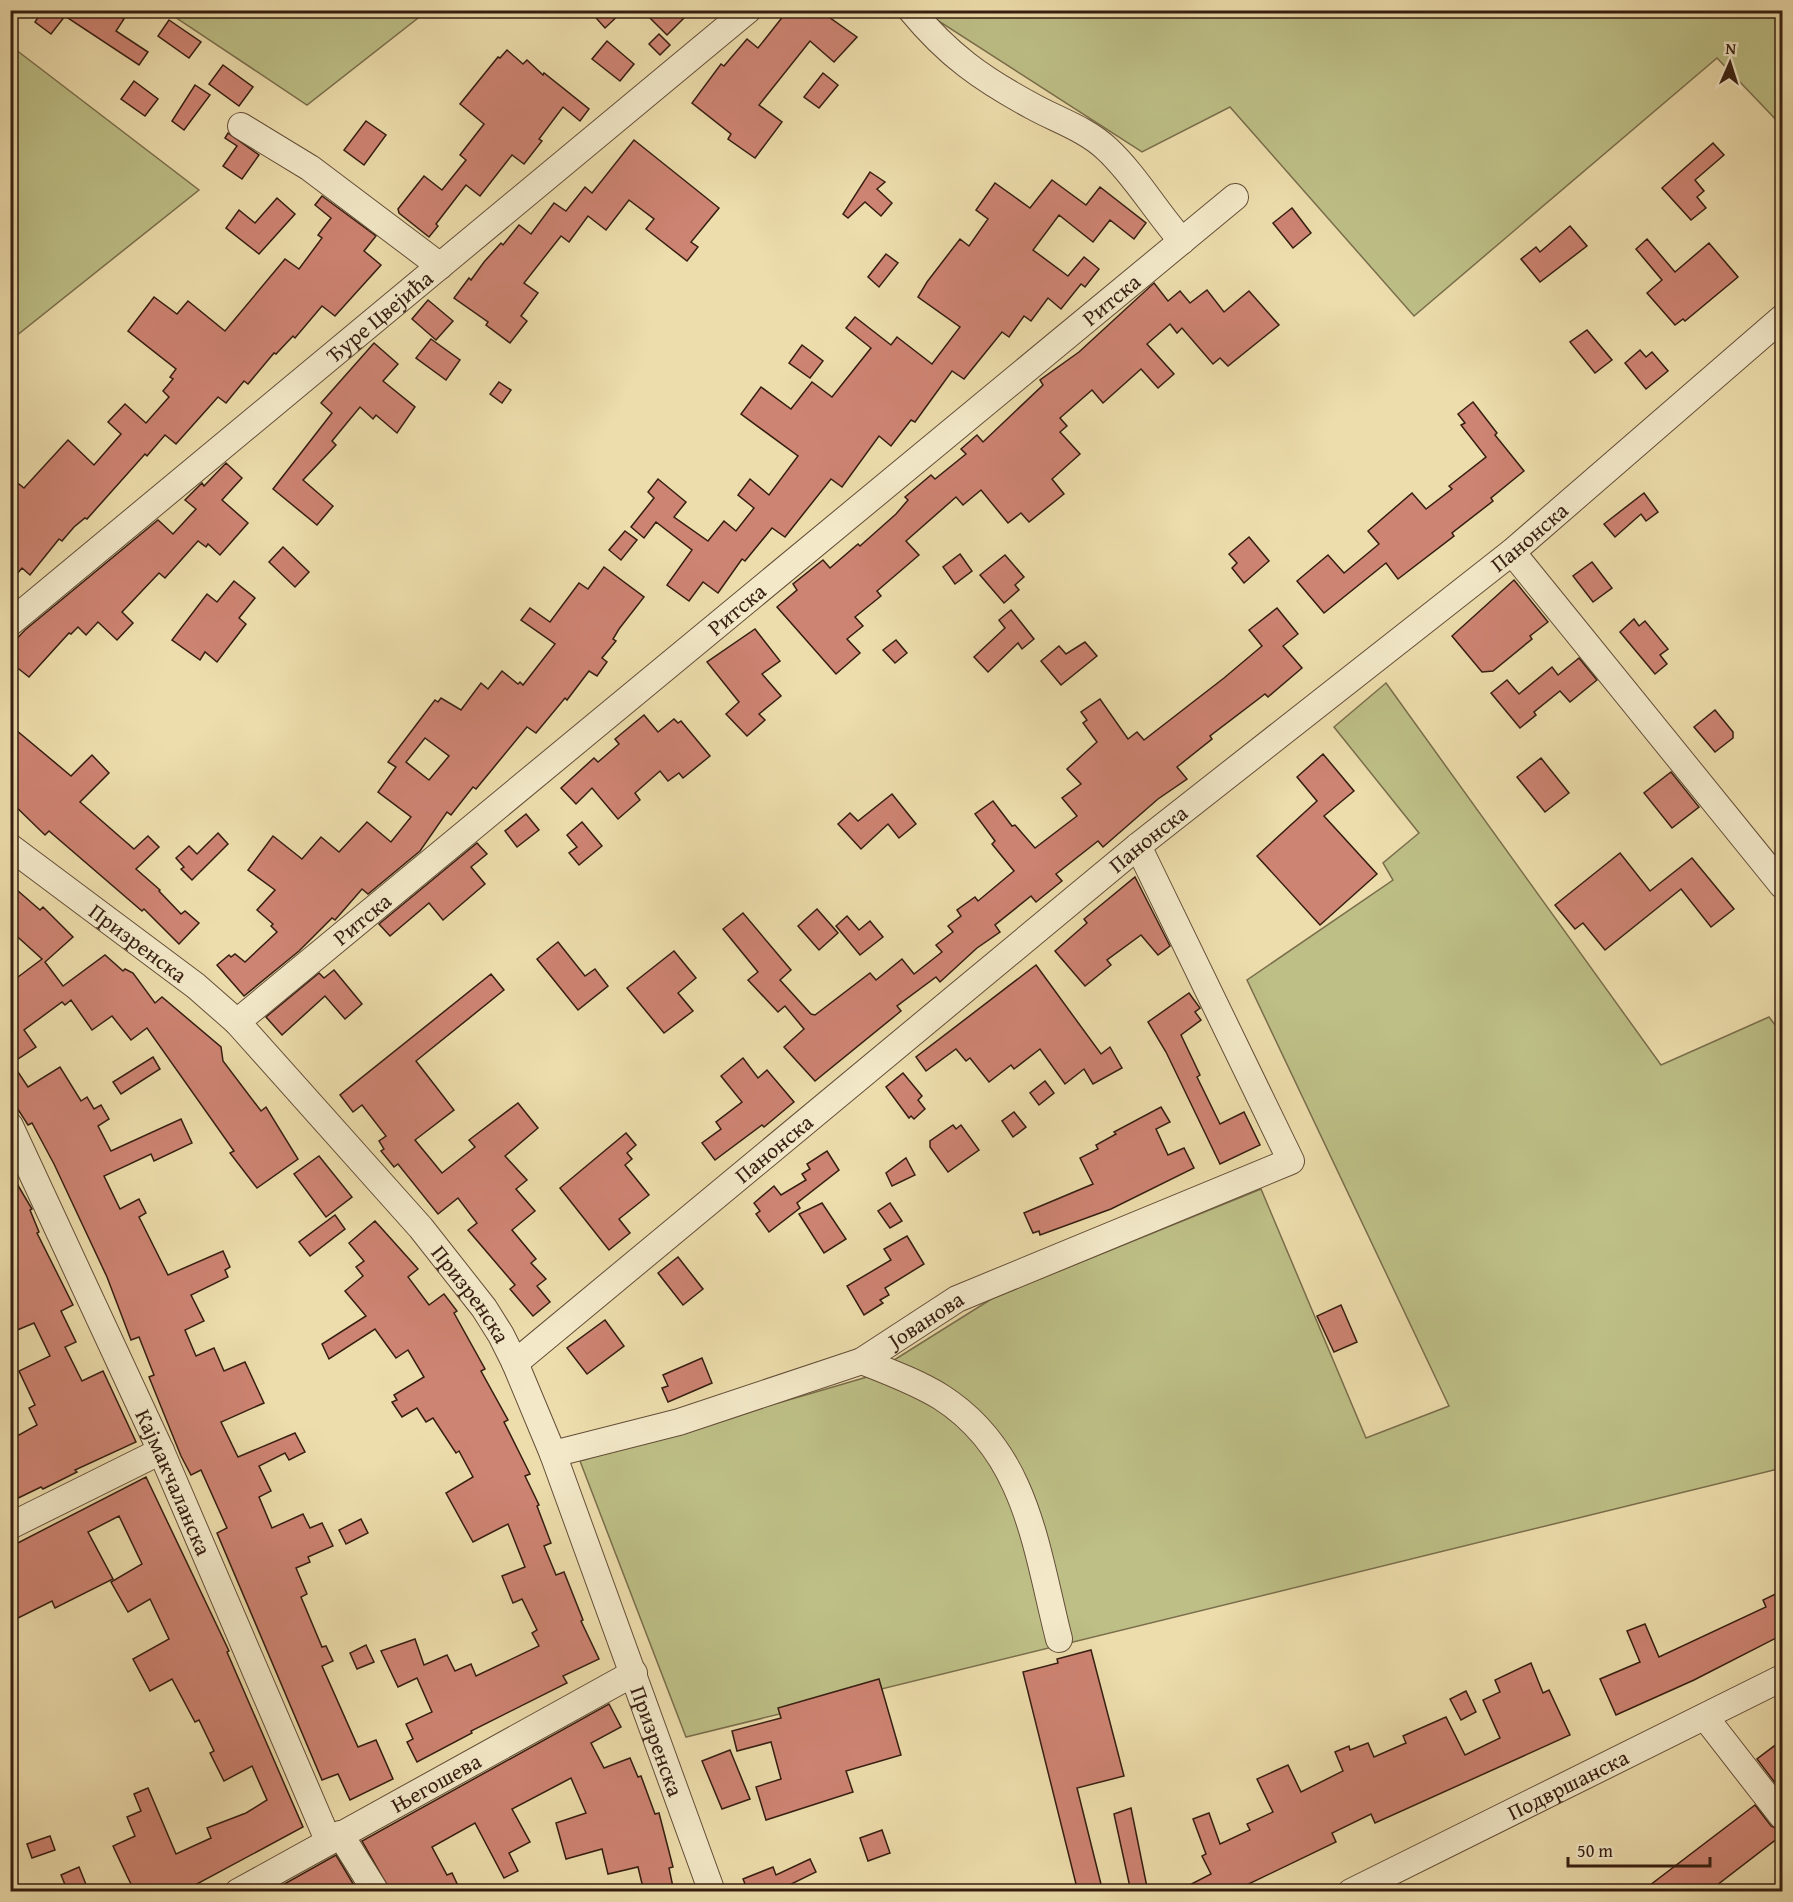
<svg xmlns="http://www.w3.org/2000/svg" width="1793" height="1902" font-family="'Gentium Book Plus',serif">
  <rect width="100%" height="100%" fill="#edddac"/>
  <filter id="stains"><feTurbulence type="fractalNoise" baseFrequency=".00333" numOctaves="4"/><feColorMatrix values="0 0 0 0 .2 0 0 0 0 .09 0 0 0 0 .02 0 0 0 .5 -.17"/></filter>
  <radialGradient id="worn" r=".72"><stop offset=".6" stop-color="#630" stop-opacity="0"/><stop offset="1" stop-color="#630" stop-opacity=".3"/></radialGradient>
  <g fill="#bdbf86" stroke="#7a6e4c" stroke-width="1.5">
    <path d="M166,11H427L307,105Z"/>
    <path d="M923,11H1782V126L1717,58L1414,316L1230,107L1142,152Z"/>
    <path d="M11,46L199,190L11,340H10Z"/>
    <path d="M1386,683L1661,1065L1769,1017L1782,1034V1468L686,1737L580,1461L867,1377L993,1298L1261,1189L1366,1438L1449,1406L1247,980L1393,880L1383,863L1419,833L1334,727Z"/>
  </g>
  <g fill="#ce8473" stroke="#361e11" stroke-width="1.5" fill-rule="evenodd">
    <path d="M43,10H112L124,19L116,31L148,52L139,65L65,16L51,34L35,22Z"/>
    <path d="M589,10H624L605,28Z"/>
    <path d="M658,10H692L667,35L650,18Z"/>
    <path d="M788,10H835L829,17L857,37L834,62L810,41L759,105L782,122L755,158L728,139L731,134L692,103L721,64L724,66L747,39L758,48Z"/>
    <path d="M169,20L201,42L189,58L158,36Z"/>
    <path d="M659,34L670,45L660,55L649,44Z"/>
    <path d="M607,41L634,64L620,81L592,59Z"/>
    <path d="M507,50L523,64L527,60L543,75L544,73L589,109L580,121L563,107L539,139L542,141L524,164L512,155L480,196L466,185L436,224L438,226L429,237L399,213L398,209L424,176L442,190L466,160L460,155L484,124L460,104L498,57L500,58Z"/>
    <path d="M223,65L253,87L239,106L209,84Z"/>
    <path d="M823,73L838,85L819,108L804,97Z"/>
    <path d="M134,81L158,99L145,116L121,99Z"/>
    <path d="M195,85L210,95L184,130L172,121Z"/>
    <path d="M366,121L386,135L364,165L344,150Z"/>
    <path d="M228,133L259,155L242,179L223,166L237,146L225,138Z"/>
    <path d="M634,140L719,208L691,242L698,247L687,261L646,229L654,219L629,200L606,230L588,216L569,242L561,236L524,283L538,293L521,316L527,321L510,343L486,325L488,322L454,298L469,278L471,280L484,262L501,243L503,245L519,225L531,234L554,203L566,211L585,187L592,193Z"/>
    <path d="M1713,143L1724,155L1695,180L1704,191L1697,197L1706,208L1691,220L1662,188Z"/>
    <path d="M870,172L885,182L877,189L892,203L881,216L865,202L848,218L843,214Z"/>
    <path d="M1052,180L1086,205L1100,187L1146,223L1134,239L1110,220L1093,242L1059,215L1033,250L1068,276L1084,257L1099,269L1085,287L1081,284L1061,309L1048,298L1031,321L1024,316L1009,337L1002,332L964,379L952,371L915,422L911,420L891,446L879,436L842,487L831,479L785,537L772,528L745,561L742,559L718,593L703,582L689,601L667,585L692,550L656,522L644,538L631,527L654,498L648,492L658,479L686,502L674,517L708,541L724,521L736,531L754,508L738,495L750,479L769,495L798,456L741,414L761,387L791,409L812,382L832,397L871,348L846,328L855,317L891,345L897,337L932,364L960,327L918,297L927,282L960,239L969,246L988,219L976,210L995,183L1030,208Z"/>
    <path d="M322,196L376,236L364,251L381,265L335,316L322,306L295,338L293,336L276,354L274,353L248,384L244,381L226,403L218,397L176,444L165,435L147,456L145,454L87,519L85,518L74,527L62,541L59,539L30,575L22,568L10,582V477L24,488L68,440L94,465L121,434L108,422L125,404L146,423L169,397L163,391L173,379L170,377L176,369L128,331L154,297L177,314L188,301L225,331L285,259L299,269L322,238L318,235L331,218L315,205Z"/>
    <path d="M277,198L295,214L259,254L226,228L239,210L255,223Z"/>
    <path d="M1292,208L1311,233L1293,248L1273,223Z"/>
    <path d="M1570,226L1587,246L1540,282L1521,259L1536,247L1540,252Z"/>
    <path d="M1647,239L1675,272L1709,243L1738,277L1685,321L1683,319L1675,325L1647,293L1662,280L1636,249Z"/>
    <path d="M886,254L898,263L879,287L868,277Z"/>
    <path d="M1154,283L1168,301L1180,291L1190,303L1207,290L1224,312L1249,291L1279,325L1228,366L1220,358L1213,364L1182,328L1177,333L1170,324L1147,344L1174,374L1158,388L1141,369L1103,403L1092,390L1060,418L1067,426L1060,432L1080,454L1052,479L1064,494L1029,522L1021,513L1008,523L981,490L963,505L956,497L906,541L919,555L877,591L881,596L855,617L863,626L847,639L860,653L836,674L777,607L797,590L793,584L823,560L830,568L858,544L860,546L896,514L908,500L905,497L931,475L935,479L966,454L961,449L977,435L983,442L1043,385L1040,380L1079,352Z"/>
    <path d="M428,300L453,321L436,340L412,319Z"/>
    <path d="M1587,330L1612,360L1595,373L1570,342Z"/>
    <path d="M431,339L460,360L446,380L416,358Z"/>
    <path d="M374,343L398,364L383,381L415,407L397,433L376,415L373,419L360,407L332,441L336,445L303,480L333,506L317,525L273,489L332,413L321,403Z"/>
    <path d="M802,345L823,361L810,378L789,363Z"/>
    <path d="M1640,350L1646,357L1652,352L1668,371L1646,389L1625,363Z"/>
    <path d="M499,382L511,390L502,403L490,394Z"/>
    <path d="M1473,402L1497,433L1495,435L1524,471L1491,498L1493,501L1452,533L1454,536L1398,579L1386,563L1324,613L1297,581L1328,555L1344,573L1379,544L1368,531L1412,493L1426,509L1452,489L1449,486L1486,457L1461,425L1465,423L1458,414Z"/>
    <path d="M226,463L242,478L222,500L248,523L220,555L208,544L206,547L198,541L165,578L159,573L122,612L133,623L117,640L98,622L86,635L78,627L71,634L69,633L29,677L10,662V646L25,630L158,520L173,534L196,509L185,500L202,483L204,486Z"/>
    <path d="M1644,493L1658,512L1646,521L1641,514L1615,537L1604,524Z"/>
    <path d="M625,531L637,540L621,560L609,550Z"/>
    <path d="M1249,537L1269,561L1244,583L1232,568L1237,563L1229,554Z"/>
    <path d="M283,547L309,572L295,587L269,562Z"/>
    <path d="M960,554L972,571L955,584L943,567Z"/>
    <path d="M1005,555L1024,577L1015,585L1019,590L1004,603L980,575Z"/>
    <path d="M1592,562L1612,588L1593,602L1573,576Z"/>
    <path d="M604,567L644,597L619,629L613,639L616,641L602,658L607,662L597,676L589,671L567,700L565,698L536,733L527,727L476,789L473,787L451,815L447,812L420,851L368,894L362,889L335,920L332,918L299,951L244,996L217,965L229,955L231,957L235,954L245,962L277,932L271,926L273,924L257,910L275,890L248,870L273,836L302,859L321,837L339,852L367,822L391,842L411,817L378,792L396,767L388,762L435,700L438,702L441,698L461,710L481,683L488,689L502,671L518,684L520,682L523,685L555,644L521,620L530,608L550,622L579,583L588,589ZM425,738L449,756L429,780L406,762Z"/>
    <path d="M1514,580L1548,622L1530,636L1532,639L1493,671L1482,672L1452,636Z"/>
    <path d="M234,581L255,598L239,618L246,624L217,662L205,652L200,660L172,640L207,594L217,602Z"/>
    <path d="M1277,608L1298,634L1283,646L1302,668L1268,697L1265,694L1210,736L1212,739L1177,767L1187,779L1158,799L1103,847L1098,841L1056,874L1062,881L1036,902L1031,896L995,925L1000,932L977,948L940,982L936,977L897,1006L901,1011L815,1081L784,1047L804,1029L785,1006L778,1012L748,980L758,972L723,929L743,913L791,970L780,980L811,1014L815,1015L870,973L876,980L902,959L914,974L942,952L936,945L953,932L948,926L961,916L957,910L975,897L978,901L1014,871L992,844L995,841L975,814L993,801L1012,826L1015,825L1035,848L1077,816L1062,798L1081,784L1067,769L1097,742L1083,723L1087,720L1081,712L1100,699L1128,739L1137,732L1144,740L1224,678L1262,646L1249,630Z"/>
    <path d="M1011,610L1034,639L1022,649L1018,643L988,672L974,657L1005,628L999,620Z"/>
    <path d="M1634,619L1639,626L1645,621L1668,649L1660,655L1667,664L1655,674L1620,632Z"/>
    <path d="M755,629L780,661L762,674L781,696L759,714L765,720L747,736L726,714L739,702L707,662Z"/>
    <path d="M896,640L907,653L895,663L883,650Z"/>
    <path d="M1085,642L1097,656L1061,685L1041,661L1059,646L1066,654Z"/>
    <path d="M1579,658L1597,680L1570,702L1560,691L1534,712L1536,715L1520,728L1491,693L1507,680L1519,694L1552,667L1558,675Z"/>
    <path d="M1715,710L1733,732V738L1715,752L1694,727Z"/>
    <path d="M644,715L658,732L674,719L678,723L681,721L710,756L683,778L679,773L668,781L660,771L635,793L640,800L618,819L592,788L576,804L561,788L594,758L598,762L619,744L615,739Z"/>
    <path d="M10,725L71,776L92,755L109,773L80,802L134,849L148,836L159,847L136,869L160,890L159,891L181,914L185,911L199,923L179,944L144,909L142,911L49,831L45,835L10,801Z"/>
    <path d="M1323,754L1354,791L1324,816L1377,874L1320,925L1257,856L1317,801L1297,777Z"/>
    <path d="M1541,758L1569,793L1545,812L1517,777Z"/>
    <path d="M1671,772L1699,807L1672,828L1644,793Z"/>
    <path d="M892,794L916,824L899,838L888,824L861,849L838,824L850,813L858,821Z"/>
    <path d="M526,814L539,830L517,847L505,831Z"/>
    <path d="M582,822L602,846L579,865L569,853L577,847L567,835Z"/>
    <path d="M218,833L228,844L192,880L181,869L184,867L176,858L189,846L197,854Z"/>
    <path d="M477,843L487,854L471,867L485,884L443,920L429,903L390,936L379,924Z"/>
    <path d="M1620,853L1650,891L1692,858L1734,909L1711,927L1681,889L1605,950L1583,923L1575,929L1555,905Z"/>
    <path d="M1135,877L1170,946L1158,955L1141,935L1107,960L1111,965L1085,986L1055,951L1087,923L1084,919Z"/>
    <path d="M10,884L40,910L43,907L73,937L45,962L63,986L105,955L123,971L125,969L133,973L155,1003L162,997L221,1047L223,1061L261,1111L266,1107L298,1159L257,1188L230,1153L234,1151L147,1028L131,1040L112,1016L92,1030L71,1000L65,1005L62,1002L24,1030L36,1047L12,1063L28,1087L60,1067L81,1101L87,1097L94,1109L101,1105L109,1119L98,1126L111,1151L181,1119L192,1143L154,1161L151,1154L104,1176L120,1209L139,1199L146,1213L139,1217L168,1275L223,1251L230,1267L225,1270L228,1277L191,1295L204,1321L185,1330L196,1356L214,1348L224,1371L245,1362L264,1403L221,1422L238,1457L295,1433L305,1452L289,1460L285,1453L259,1466L271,1491L259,1497L272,1528L303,1514L310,1528L322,1523L333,1546L308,1557L310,1562L296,1568L307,1594L301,1597L322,1647L326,1646L333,1661L322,1666L358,1747L376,1740L393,1779L350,1800L338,1774L322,1780L217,1533L227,1528L201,1470L191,1475L181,1456L149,1377L154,1375L139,1337L131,1340L107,1277L54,1164L32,1123L28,1125L10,1097V983L42,959L10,930Z"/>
    <path d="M817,909L838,933L819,950L798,926Z"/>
    <path d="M847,916L859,930L870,921L883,937L860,955L836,926Z"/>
    <path d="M558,942L585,976L595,969L608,986L578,1010L537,959Z"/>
    <path d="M674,951L696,978L678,993L693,1011L664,1033L627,988Z"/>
    <path d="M1036,965L1101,1054L1110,1047L1122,1068L1093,1084L1084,1069L1065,1084L1040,1049L1014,1069L1011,1065L989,1082L970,1058L966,1061L956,1049L926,1071L916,1057Z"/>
    <path d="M334,970L362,1004L345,1019L325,996L282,1035L266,1017L319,973L324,978Z"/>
    <path d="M491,974L504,990L416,1061L454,1110L415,1140L442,1173L475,1147L469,1140L518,1103L538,1128L505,1156L527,1180L516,1189L535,1211L512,1230L536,1259L531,1263L546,1279L537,1286L550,1302L533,1316L510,1289L515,1285L468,1230L477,1223L458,1198L438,1214L398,1164L394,1167L381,1151L384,1149L379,1141L386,1136L362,1105L353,1112L340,1095Z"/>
    <path d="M1189,993L1200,1008L1195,1012L1201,1020L1181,1035L1200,1075L1197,1077L1220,1124L1244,1112L1260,1145L1220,1164L1166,1052L1148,1022Z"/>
    <path d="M153,1057L160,1069L121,1094L113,1082Z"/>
    <path d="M743,1058L758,1078L767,1070L794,1102L764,1127L762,1125L715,1160L702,1143L721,1129L716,1122L742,1102L721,1076Z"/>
    <path d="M903,1073L922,1096L918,1100L925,1109L914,1119L911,1116L909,1118L886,1087Z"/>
    <path d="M1045,1081L1054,1093L1039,1105L1030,1093Z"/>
    <path d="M1161,1107L1170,1122L1156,1129L1168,1155L1184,1148L1194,1168L1111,1209L1040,1235L1039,1231L1033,1233L1024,1213L1093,1184L1080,1158L1098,1149L1096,1145L1116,1134L1114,1132Z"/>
    <path d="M1014,1112L1026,1127L1013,1137L1002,1121Z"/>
    <path d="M953,1125L956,1129L961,1125L979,1150L948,1172L930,1147V1141Z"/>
    <path d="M626,1133L636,1145L627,1153L632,1159L625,1165L649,1195L619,1219L630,1233L609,1250L560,1188Z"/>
    <path d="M827,1151L839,1170L797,1203L800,1208L769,1232L756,1214L760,1211L754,1203L774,1186L781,1195L806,1180L802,1174L810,1169L807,1164Z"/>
    <path d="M319,1156L352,1197L326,1217L294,1174Z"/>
    <path d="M906,1158L915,1175L892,1186L886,1173Z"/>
    <path d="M10,1172L32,1209L30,1210L39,1232L37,1233L73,1305L61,1311L76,1342L65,1347L82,1381L103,1371L136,1442L75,1470L77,1472L43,1489L41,1487L10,1502V1440L37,1425L29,1408L35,1405L19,1371L50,1356L34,1323L10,1333Z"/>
    <path d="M822,1203L846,1239L824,1253L799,1214Z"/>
    <path d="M890,1203L902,1221L890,1228L878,1211Z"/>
    <path d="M335,1215L345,1229L310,1256L299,1242Z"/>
    <path d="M375,1221L418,1269L408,1277L429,1305L444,1294L457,1311L454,1313L485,1369L481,1371L508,1420L504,1422L530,1474L525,1476L539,1505L537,1506L551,1543L544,1546L556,1575L564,1572L583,1620L581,1621L599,1659L563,1676L567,1683L471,1731L472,1733L417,1762L407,1742L413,1739L406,1724L432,1712L417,1678L398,1687L381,1651L415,1639L424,1665L447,1655L455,1671L471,1664L476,1676L539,1646L532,1633L537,1630L522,1599L513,1603L502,1576L525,1567L508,1524L473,1542L446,1493L473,1477L459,1451L456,1453L433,1418L426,1422L417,1408L402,1417L392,1402L397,1400L394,1395L424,1377L408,1350L396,1358L375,1329L329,1359L322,1344L366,1316L345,1291L363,1276L356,1267L364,1261L349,1243Z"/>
    <path d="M907,1236L924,1264L885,1288L889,1295L880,1300L883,1303L864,1315L847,1286L891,1260L884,1249Z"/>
    <path d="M678,1257L703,1289L683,1305L658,1273Z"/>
    <path d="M1341,1305L1357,1342L1334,1352L1317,1316Z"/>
    <path d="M605,1320L624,1346L587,1374L567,1348Z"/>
    <path d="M702,1358L712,1383L668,1402L662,1388L668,1386L663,1375Z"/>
    <path d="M146,1477L229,1651L227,1652L303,1827L182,1892H135L127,1876L113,1846L135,1836L127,1817L141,1811L134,1794L148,1788L176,1854L211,1838L207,1828L246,1813L267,1800L252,1766L224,1781L210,1753L214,1751L199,1720L195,1722L172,1679L150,1691L133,1659L169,1639L150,1599L128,1612L111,1582L142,1564L119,1516L88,1532L113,1579L55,1608L52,1601L10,1622V1547Z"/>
    <path d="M361,1519L368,1533L346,1544L339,1530Z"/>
    <path d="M1782,1591V1640L1780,1636L1694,1680L1616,1715L1600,1679L1640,1662L1627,1631L1645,1624L1659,1657L1766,1607L1763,1600Z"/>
    <path d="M366,1645L374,1662L357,1669L350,1653Z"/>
    <path d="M1091,1650L1124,1776L1077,1788L1103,1892H1078L1023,1672L1058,1663L1057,1659Z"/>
    <path d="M1531,1663L1543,1693L1549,1690L1570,1735L1375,1823L1371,1814L1332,1833L1336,1842L1232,1892H1176L1211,1874L1202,1856L1206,1854L1193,1819L1209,1813L1220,1844L1250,1830L1247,1824L1273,1812L1257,1779L1288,1765L1301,1792L1343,1771L1335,1752L1349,1746L1350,1750L1368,1743L1374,1757L1406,1743L1403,1736L1446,1717L1465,1755L1500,1738L1483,1700L1500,1692L1495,1680Z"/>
    <path d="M879,1679L901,1755L846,1771L853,1792L766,1820L756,1787L781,1779L771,1742L737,1751L732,1731L781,1718L778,1708Z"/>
    <path d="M1466,1691L1476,1712L1461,1720L1450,1699Z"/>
    <path d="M609,1704L621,1727L591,1743L604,1768L630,1758L638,1777L641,1776L655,1814L659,1813L673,1867L669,1868L674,1892H644L638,1867L608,1874L602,1849L566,1859L556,1823L586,1813L571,1778L512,1809L530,1842L509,1853L518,1871L504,1878L475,1823L432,1847L447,1875L452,1873L461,1892H391L362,1841Z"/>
    <path d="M1782,1740V1792L1757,1759Z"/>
    <path d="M730,1750L750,1799L722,1809L702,1761Z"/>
    <path d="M1755,1805L1771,1826L1782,1831V1835L1708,1892H1641Z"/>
    <path d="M1131,1808L1148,1892H1131L1114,1814Z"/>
    <path d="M882,1830L890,1853L868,1861L860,1838Z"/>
    <path d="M50,1836L55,1850L32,1858L27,1844Z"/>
    <path d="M336,1855L358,1892H270Z"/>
    <path d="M810,1859L816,1872L783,1888L785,1892H741L747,1889L743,1879L773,1867L776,1875Z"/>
    <path d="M79,1867L89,1892H68L61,1875Z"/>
  </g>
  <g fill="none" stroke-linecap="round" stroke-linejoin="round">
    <defs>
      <g id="minor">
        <path d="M911,10C948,55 982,79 1032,106C1057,120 1086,129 1107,149C1136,176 1156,212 1182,241"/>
        <path d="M241,126L310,168L440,266"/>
        <path d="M1512,552L1782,885"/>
        <path id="s1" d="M10,623L748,10"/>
        <path id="s2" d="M10,847L196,986L237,1022L421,1228L484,1308L501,1335L515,1363L553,1454L712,1892"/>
        <path id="s3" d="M237,1022L1235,197"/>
        <path id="s4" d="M10,1126L161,1451L328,1840"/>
        <path d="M862,1361C889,1372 917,1382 941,1397C1027,1452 1036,1549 1059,1639"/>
        <path id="s5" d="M515,1363L1138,846L1512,552L1782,318"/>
        <path id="s6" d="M553,1454L679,1422L862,1361L957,1299L1291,1161L1138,846"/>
        <path d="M10,1526L161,1451"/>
        <path d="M1705,1717L1782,1816"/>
        <path d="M340,1834L376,1892"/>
        <path id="s7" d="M238,1892L634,1673"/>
        <path id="s8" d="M1351,1892L1782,1678"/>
      </g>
    </defs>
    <use href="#minor" stroke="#644e38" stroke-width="28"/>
    <use href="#minor" stroke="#f3e9c9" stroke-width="26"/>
  </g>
  <g text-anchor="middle" stroke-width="6" stroke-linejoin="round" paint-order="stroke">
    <g font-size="22" fill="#361e11" stroke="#f3e9c9">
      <text dy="8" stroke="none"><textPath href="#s3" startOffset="1134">Ритска</textPath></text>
      <text dy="8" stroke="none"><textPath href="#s1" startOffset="480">Ђуре Цвејића</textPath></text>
      <text dy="8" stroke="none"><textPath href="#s5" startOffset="1308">Панонска</textPath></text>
      <text dy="8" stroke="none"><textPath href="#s3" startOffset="648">Ритска</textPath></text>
      <text dy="8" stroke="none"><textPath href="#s5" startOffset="822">Панонска</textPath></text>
      <text dy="8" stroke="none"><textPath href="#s3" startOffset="162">Ритска</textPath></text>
      <text dy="8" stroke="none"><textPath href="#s2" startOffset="160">Призренска</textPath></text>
      <text dy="8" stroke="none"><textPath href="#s5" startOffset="336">Панонска</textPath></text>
      <text dy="8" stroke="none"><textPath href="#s2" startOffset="646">Призренска</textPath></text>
      <text dy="8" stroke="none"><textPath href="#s6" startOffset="399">Јованова</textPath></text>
      <text dy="8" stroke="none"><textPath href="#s4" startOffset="392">Кајмакчаланска</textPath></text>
      <text dy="8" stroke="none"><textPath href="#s2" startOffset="1132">Призренска</textPath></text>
      <text dy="8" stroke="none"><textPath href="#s7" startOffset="226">Његошева</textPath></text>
      <text dy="8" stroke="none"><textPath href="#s8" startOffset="242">Подвршанска</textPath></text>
    </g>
  </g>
  <rect width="1793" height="1902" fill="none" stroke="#edddac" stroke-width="36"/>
  <rect x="12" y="12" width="1769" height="1878" fill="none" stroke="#361e11" stroke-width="3"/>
  <rect x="18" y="18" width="1757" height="1866" fill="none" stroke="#361e11" stroke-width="1.5"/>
  <g transform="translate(1730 63) rotate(3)" stroke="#f3e9c9" stroke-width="4.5" paint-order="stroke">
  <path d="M0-4.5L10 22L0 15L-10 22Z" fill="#361e11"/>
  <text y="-9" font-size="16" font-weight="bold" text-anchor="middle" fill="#361e11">N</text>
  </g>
  <path d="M1568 1857v9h142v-9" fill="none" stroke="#361e11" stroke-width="3"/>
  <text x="1577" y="1857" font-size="18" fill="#361e11" stroke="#f3e9c9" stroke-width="4.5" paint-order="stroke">50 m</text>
  <rect width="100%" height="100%" filter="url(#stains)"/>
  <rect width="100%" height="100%" fill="url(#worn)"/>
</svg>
